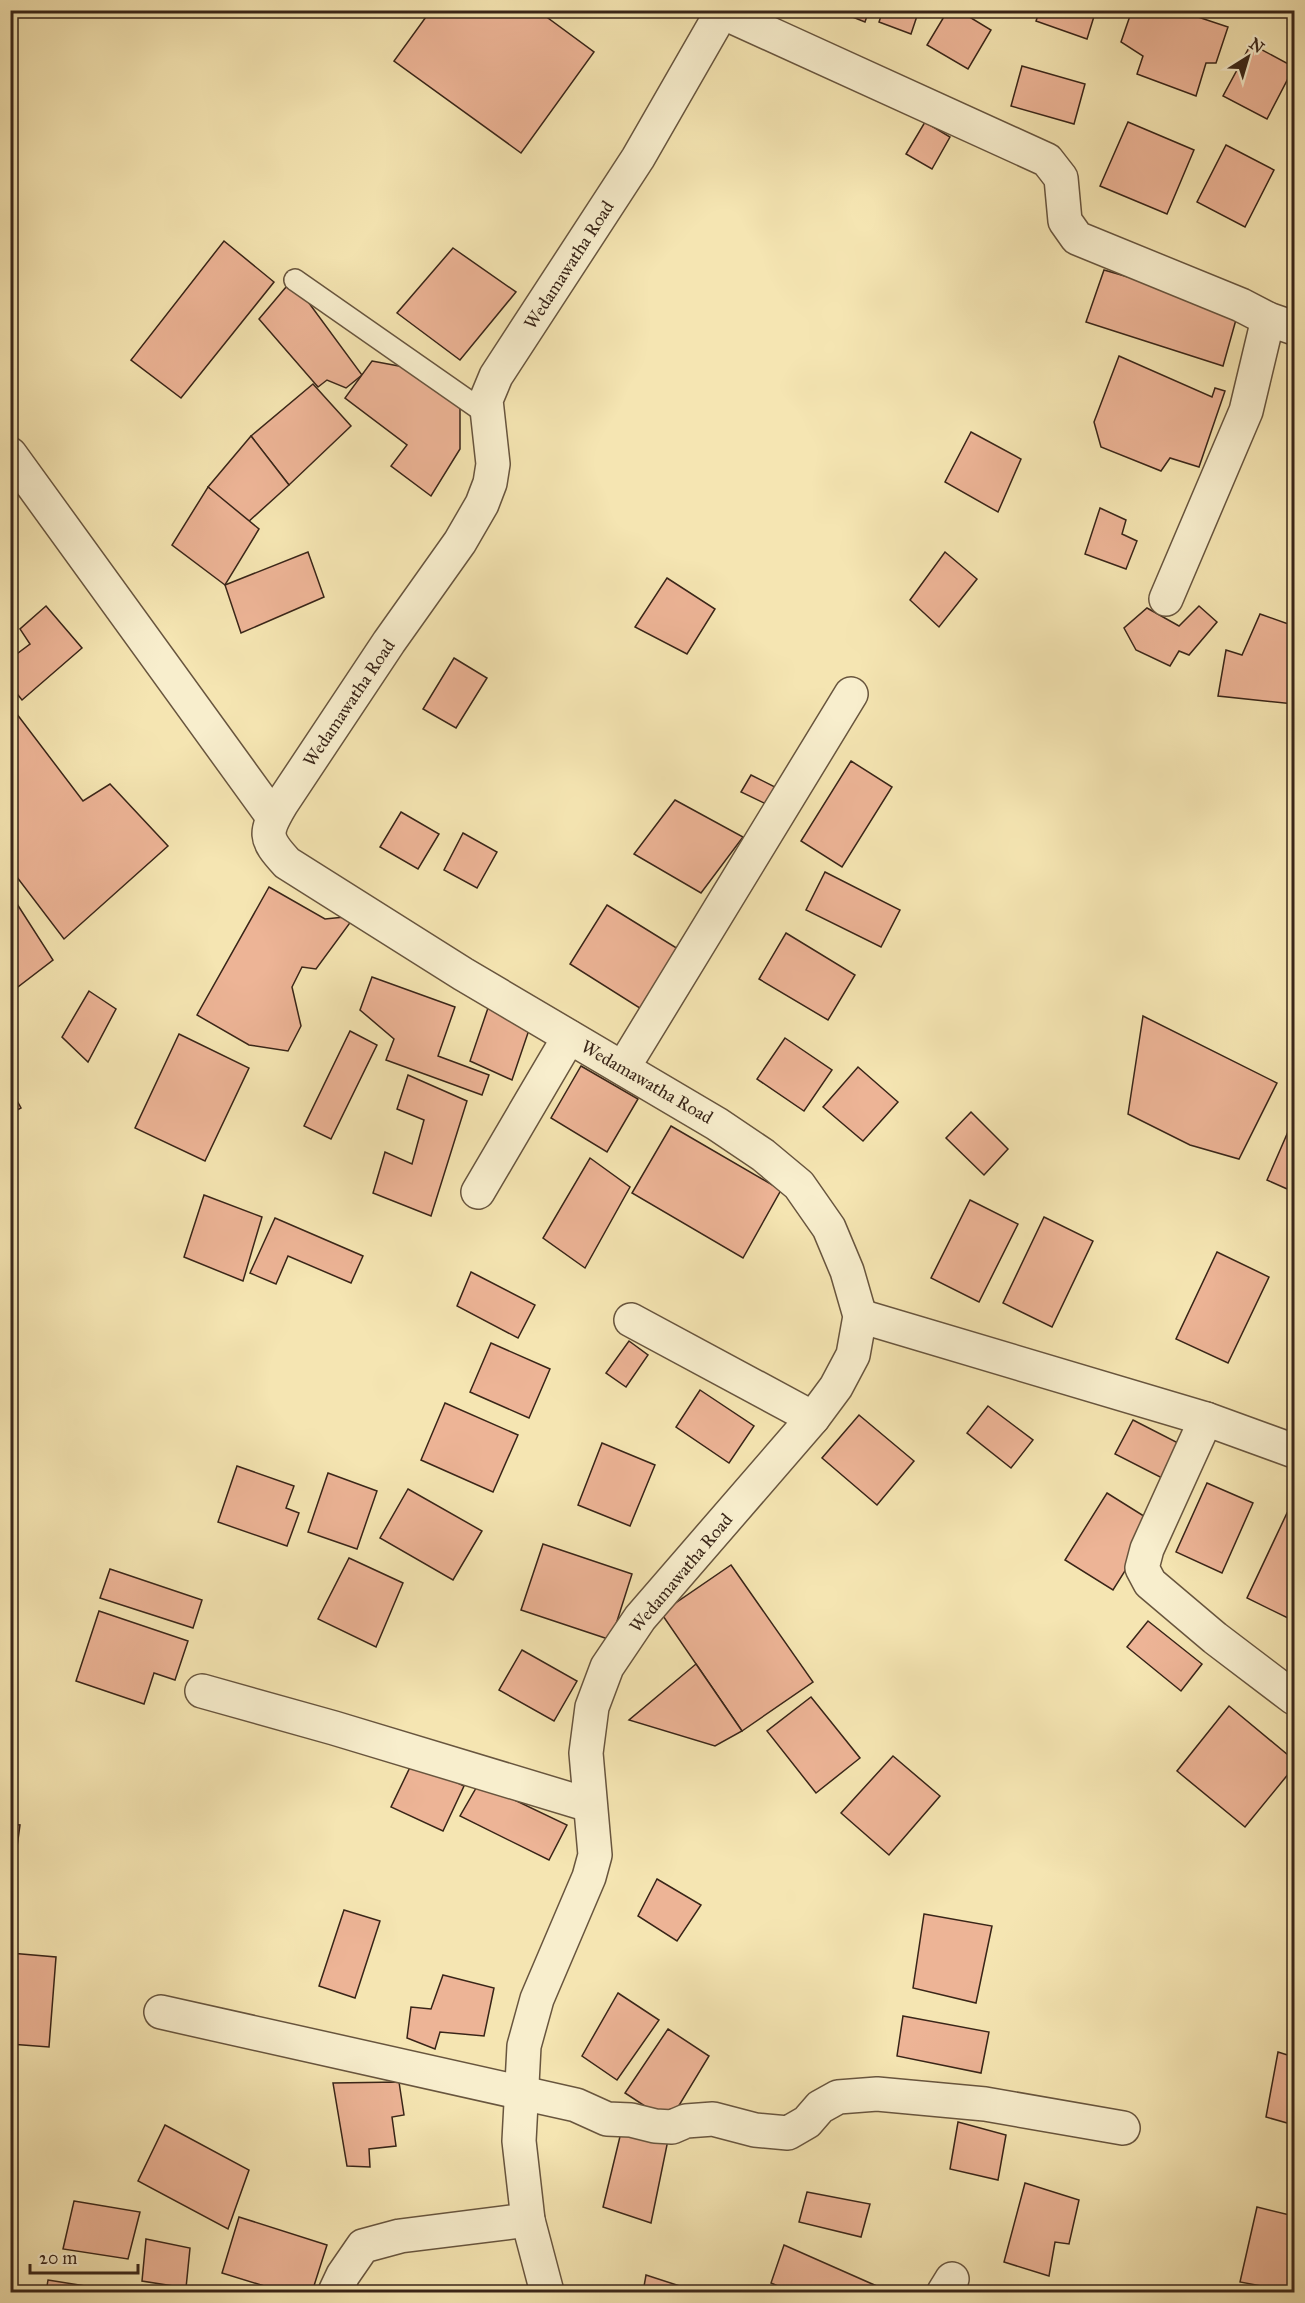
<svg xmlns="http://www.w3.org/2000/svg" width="1305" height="2303" viewBox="0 0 1305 2303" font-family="'IM FELL Great Primer',serif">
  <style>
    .building { fill: #edb496; stroke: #392518; stroke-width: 1.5 }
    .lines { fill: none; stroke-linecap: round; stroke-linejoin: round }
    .lane-casing { stroke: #68553e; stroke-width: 24 }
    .street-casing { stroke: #68553e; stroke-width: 36 }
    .lane { stroke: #f8eecd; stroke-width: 21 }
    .street { stroke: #f8eecd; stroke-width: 33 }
    .labels { text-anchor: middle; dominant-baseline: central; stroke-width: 6; stroke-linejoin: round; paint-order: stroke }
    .street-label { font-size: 18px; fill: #392518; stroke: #f8eecd }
  </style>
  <rect width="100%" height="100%" fill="#f5e5b2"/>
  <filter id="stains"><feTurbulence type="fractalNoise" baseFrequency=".00333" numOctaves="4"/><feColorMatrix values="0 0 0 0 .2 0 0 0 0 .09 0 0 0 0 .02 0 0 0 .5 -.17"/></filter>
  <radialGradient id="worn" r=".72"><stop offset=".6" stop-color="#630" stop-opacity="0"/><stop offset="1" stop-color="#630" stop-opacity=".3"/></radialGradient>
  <g class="building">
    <polygon points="431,10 537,10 594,52 521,153 394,61"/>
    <polygon points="835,10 869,10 865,22"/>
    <polygon points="883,10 919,10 911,34 879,22"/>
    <polygon points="948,10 958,10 991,30 968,69 927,45"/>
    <polygon points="1040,10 1096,10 1087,39 1036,21"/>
    <polygon points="1132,10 1177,10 1228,27 1216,63 1206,63 1196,96 1137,74 1143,56 1121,42"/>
    <polygon points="1251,44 1294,67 1267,119 1223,96"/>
    <polygon points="1022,66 1085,84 1074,124 1011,106"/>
    <polygon points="925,122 950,137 932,169 906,154"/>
    <polygon points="1128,122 1194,150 1167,214 1100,186"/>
    <polygon points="1226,145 1274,170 1245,227 1197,202"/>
    <polygon points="224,241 274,282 181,398 131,360"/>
    <polygon points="453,248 516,292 460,360 397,313"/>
    <polygon points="1104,270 1239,309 1223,366 1086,322"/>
    <polygon points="292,280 362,375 346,388 327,380 318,387 259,319"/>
    <polygon points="1119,356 1212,397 1215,388 1225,391 1199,467 1170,458 1161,471 1101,447 1094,422"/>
    <polygon points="372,361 420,370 460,398 460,449 431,496 391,466 407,445 345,398"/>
    <polygon points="313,384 351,426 289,485 251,436"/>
    <polygon points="971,432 1021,459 998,512 945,482"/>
    <polygon points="251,436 289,485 247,523 208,487"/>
    <polygon points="208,487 259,529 225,585 172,545"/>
    <polygon points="1100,508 1126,520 1122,534 1137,541 1126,569 1085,554"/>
    <polygon points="308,552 324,597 241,633 225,585"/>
    <polygon points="945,552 977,579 939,627 910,600"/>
    <polygon points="667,578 715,609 687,654 635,627"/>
    <polygon points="46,606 82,648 22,700 10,685 10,659 30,644 20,629"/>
    <polygon points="1199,606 1217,622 1189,655 1179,651 1170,666 1136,650 1124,628 1147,608 1179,626"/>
    <polygon points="1260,614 1294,626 1294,704 1218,696 1226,650 1242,655"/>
    <polygon points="454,658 487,678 456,728 423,709"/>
    <polygon points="10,705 83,801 110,784 168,846 64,939 10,868"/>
    <polygon points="851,761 892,787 842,867 801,841"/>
    <polygon points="751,775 775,787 766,804 741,792"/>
    <polygon points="675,800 743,837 701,893 634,854"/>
    <polygon points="401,812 439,834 418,869 380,847"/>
    <polygon points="463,833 497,852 477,888 444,870"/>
    <polygon points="825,872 900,910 881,947 806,910"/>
    <polygon points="269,887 325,919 355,916 316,969 302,967 292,987 301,1026 288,1051 249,1045 197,1015"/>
    <polygon points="10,893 53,960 10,993"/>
    <polygon points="607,905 683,952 646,1012 570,964"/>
    <polygon points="786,933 855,975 828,1020 759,979"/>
    <polygon points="372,977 455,1007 438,1056 489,1075 482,1095 386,1060 394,1039 360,1010"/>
    <polygon points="89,991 116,1009 88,1062 62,1037"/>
    <polygon points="488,1008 531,1024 512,1080 470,1061"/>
    <polygon points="1143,1016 1277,1083 1239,1159 1190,1145 1128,1114"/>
    <polygon points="350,1031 377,1045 331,1139 304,1126"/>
    <polygon points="179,1034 249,1068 205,1161 135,1128"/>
    <polygon points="785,1038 832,1070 804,1111 757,1079"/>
    <polygon points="581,1066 638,1099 607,1152 551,1118"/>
    <polygon points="858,1067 898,1102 863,1141 823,1107"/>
    <polygon points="408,1075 467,1101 431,1216 373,1193 385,1152 412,1164 424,1120 397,1109"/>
    <polygon points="10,1088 21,1108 10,1114"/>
    <polygon points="971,1112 1008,1149 984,1175 946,1138"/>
    <polygon points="1294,1118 1294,1192 1267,1180"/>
    <polygon points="671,1126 781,1190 743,1258 632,1193"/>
    <polygon points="590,1158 630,1187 585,1268 543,1238"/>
    <polygon points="204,1195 262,1217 243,1281 184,1257"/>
    <polygon points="970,1200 1018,1224 979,1302 931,1278"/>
    <polygon points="1044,1217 1093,1241 1052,1327 1003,1303"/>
    <polygon points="275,1218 363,1256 351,1283 288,1256 276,1284 250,1273"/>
    <polygon points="1217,1252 1269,1277 1228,1363 1176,1339"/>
    <polygon points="471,1272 535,1305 518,1338 457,1306"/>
    <polygon points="629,1341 648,1355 626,1387 606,1373"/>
    <polygon points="491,1343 550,1369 529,1418 470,1392"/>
    <polygon points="700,1390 754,1426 729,1463 676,1427"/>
    <polygon points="445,1403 518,1435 493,1492 421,1460"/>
    <polygon points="988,1406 1033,1440 1011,1468 967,1433"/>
    <polygon points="859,1415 914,1461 877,1505 822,1458"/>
    <polygon points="1133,1420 1184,1446 1166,1480 1115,1454"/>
    <polygon points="602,1443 655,1465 630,1526 578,1505"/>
    <polygon points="237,1466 294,1486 286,1508 299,1513 287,1546 218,1522"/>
    <polygon points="328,1473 377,1491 357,1549 308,1532"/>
    <polygon points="1207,1483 1253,1503 1222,1573 1176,1552"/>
    <polygon points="408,1489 482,1531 453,1580 380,1538"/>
    <polygon points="1107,1493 1155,1523 1113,1590 1065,1560"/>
    <polygon points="1287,1513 1294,1516 1294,1621 1247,1598"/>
    <polygon points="543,1544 632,1574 611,1640 521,1610"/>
    <polygon points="349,1558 403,1583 376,1647 318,1619"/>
    <polygon points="731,1565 813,1682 742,1731 661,1613"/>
    <polygon points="110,1569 202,1600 193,1628 100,1598"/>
    <polygon points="99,1611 188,1641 175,1680 154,1673 144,1704 76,1681"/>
    <polygon points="1148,1621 1202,1664 1181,1691 1127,1647"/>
    <polygon points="522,1650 577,1681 554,1721 499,1690"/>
    <polygon points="696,1664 742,1731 715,1746 629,1720"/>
    <polygon points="811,1697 860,1758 816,1793 767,1731"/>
    <polygon points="1229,1706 1294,1760 1294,1767 1245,1827 1177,1771"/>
    <polygon points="893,1756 940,1796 889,1855 841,1813"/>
    <polygon points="413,1761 464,1786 443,1831 391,1807"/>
    <polygon points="479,1783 567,1825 549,1860 460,1816"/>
    <polygon points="10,1824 20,1825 13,1876 10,1876"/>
    <polygon points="657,1879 701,1905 677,1941 638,1916"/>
    <polygon points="344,1910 380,1921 355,1998 319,1986"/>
    <polygon points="924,1914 992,1926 976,2003 913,1988"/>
    <polygon points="10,1953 56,1957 49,2047 10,2044"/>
    <polygon points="443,1975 494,1988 484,2036 440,2032 435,2049 407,2038 411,2007 431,2009"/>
    <polygon points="618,1993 659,2020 617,2080 582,2056"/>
    <polygon points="903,2016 989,2032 981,2073 897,2056"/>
    <polygon points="668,2029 709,2056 669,2122 625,2093"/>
    <polygon points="1278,2052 1294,2057 1294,2125 1266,2117"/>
    <polygon points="399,2082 404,2115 392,2117 396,2146 369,2149 370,2167 347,2166 333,2083"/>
    <polygon points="958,2122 1006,2135 998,2180 950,2169"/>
    <polygon points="623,2124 668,2140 651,2223 603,2207"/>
    <polygon points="165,2125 249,2170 228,2229 138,2181"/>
    <polygon points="1025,2183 1079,2200 1069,2244 1055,2242 1049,2276 1004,2262"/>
    <polygon points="807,2192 870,2204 861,2237 799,2222"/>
    <polygon points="74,2201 140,2212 128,2259 63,2249"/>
    <polygon points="1257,2207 1294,2216 1294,2292 1240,2282"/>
    <polygon points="239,2217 327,2245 312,2292 284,2292 222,2273"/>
    <polygon points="146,2239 190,2248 186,2288 142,2281"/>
    <polygon points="784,2245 879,2287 877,2292 792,2292 771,2283"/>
    <polygon points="646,2275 686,2288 685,2292 643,2292"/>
    <polygon points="48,2280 123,2292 46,2292"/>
    <polygon points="382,2286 397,2292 379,2292"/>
  </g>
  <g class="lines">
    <g class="lane-casing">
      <polyline id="lane" points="295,280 487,414"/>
    </g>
    <g class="street-casing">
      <g id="street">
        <polyline points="722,12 1047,160 1061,178 1065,221 1077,238 1241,305 1268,319 1294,328"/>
        <polyline points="10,454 273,817"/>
        <polyline points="1166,599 1246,411 1268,319"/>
        <polyline points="623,1068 851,694"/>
        <polyline points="478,1192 569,1037"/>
        <polyline points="860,1316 1206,1419 1294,1451"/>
        <polyline points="631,1320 813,1418"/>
        <polyline points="1206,1419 1147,1549 1142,1568 1150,1583 1215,1638 1294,1698"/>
        <polyline points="202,1691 334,1728 589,1805"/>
        <polyline points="161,2012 576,2105 607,2119 631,2120 655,2126 672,2127 686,2121 713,2119 755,2130 788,2133 807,2122 820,2107 838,2097 877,2094 985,2104 1123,2128"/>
        <polyline points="335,2292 343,2275 363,2246 400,2236 528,2220"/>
        <path d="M547,2292L528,2220L519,2141L524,2046L537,1999L589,1877L595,1855L586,1753L592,1707L607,1667L640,1618L813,1418L836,1387L853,1355L860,1316L847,1271L829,1228L799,1185L763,1155L717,1124L463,974L287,863C264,838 264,833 282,803L389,642L460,542L482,504L490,483L493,464L486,400L496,376L638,158L723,10"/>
        <polyline points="944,2292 952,2279"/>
      </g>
    </g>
    <use href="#lane" class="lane"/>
    <use href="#street" class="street"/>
  </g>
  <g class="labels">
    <g class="street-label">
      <text transform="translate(569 265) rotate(-57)">Wedamawatha Road</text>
      <text transform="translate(349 703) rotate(-56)">Wedamawatha Road</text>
      <text transform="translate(647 1082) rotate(30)">Wedamawatha Road</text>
      <text transform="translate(681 1573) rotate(-50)">Wedamawatha Road</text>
    </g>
  </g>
  <rect width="1305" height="2303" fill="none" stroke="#f5e5b2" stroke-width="36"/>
  <rect x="12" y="12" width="1281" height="2279" fill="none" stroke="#392518" stroke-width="3"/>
  <rect x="18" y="18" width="1269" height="2267" fill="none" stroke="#392518" stroke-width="1.5"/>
  <g transform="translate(1248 57) rotate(37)" stroke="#f8eecd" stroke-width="4.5" paint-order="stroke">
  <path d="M0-4.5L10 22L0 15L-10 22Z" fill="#392518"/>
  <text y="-9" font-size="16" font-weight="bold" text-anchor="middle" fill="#392518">N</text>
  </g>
  <path d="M30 2264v9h108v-9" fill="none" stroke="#392518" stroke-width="3"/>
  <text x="39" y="2264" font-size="18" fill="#392518" stroke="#f8eecd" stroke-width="4.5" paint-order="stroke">20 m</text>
  <rect width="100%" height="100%" filter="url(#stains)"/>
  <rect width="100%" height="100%" fill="url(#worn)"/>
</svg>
